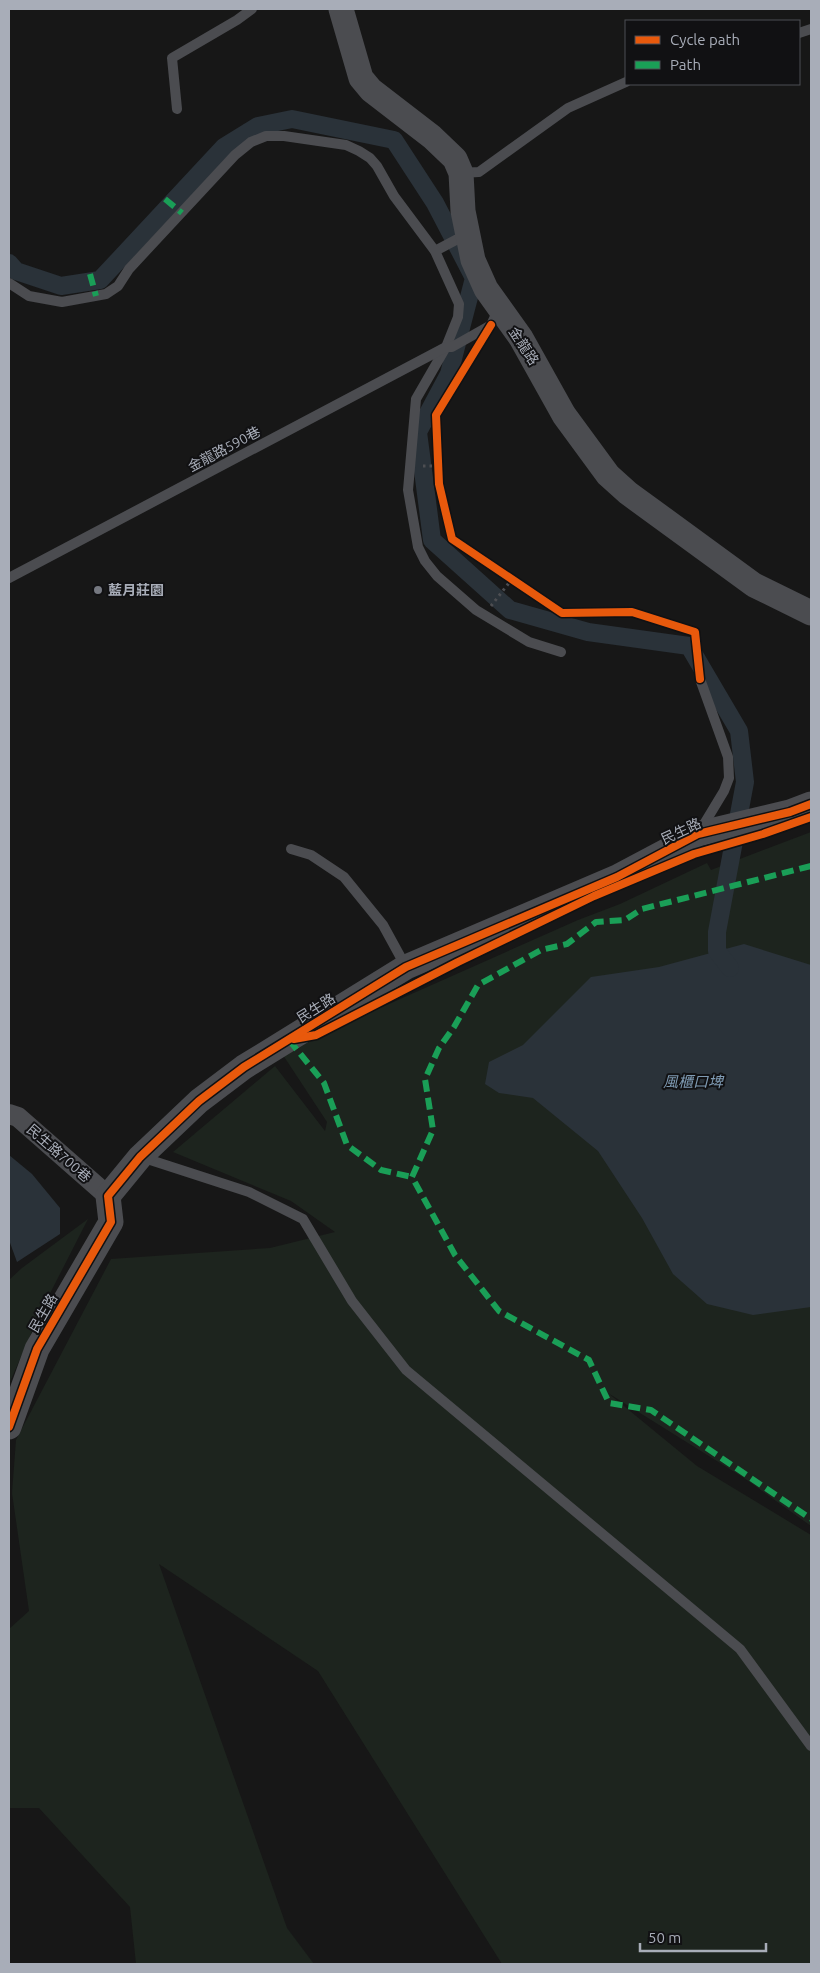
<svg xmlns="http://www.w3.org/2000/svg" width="820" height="1973" viewBox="0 0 820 1973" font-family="Ubuntu,'Noto Sans TC',sans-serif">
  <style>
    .green { fill: #1d241e }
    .water { fill: #2a3239 }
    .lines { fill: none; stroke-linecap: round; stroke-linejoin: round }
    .canal { stroke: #2a3239; stroke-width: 18 }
    .path { stroke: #4d4e52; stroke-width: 3; stroke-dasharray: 2.5 4; stroke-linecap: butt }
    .service { stroke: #4b4c50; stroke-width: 10 }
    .minor { stroke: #4b4c50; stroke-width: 20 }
    .tertiary { stroke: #4b4c50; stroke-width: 25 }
    .quiet { stroke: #1a9f57; stroke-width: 6; stroke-dasharray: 12 6; stroke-linecap: butt }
    .cycleway-casing { stroke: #111113; stroke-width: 11 }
    .cycleway { stroke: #e8590c; stroke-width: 8 }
    .poi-dot { fill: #757880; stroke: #111113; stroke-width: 2 }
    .labels { text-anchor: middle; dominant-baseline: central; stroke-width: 4; stroke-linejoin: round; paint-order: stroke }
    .street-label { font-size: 14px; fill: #a8adb8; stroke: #111113 }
    .poi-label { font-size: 14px; font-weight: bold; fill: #a8adb8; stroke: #111113; text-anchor: start }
    .water-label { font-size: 15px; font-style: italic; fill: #7f9bb3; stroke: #111113 }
  </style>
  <rect width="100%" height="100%" fill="#171717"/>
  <g class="green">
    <polygon points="811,832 811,1526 744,1478 608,1393 697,1466 811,1535 811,1964 502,1964 318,1671 159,1564 287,1928 314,1964 136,1964 130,1907 39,1808 9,1808 9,1629 29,1611 12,1493 16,1440 111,1259 270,1248 335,1232 291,1201 173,1152 275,1066 325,1131 327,1122 281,1052 578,920 620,904 707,863 711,870"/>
    <polygon points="88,1219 41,1311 9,1384 9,1280 22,1268"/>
  </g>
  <g class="water">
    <polygon points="744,944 811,965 811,1307 753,1315 707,1304 673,1274 642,1218 598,1151 533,1098 499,1093 485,1084 489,1062 523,1045 591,977 659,967"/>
    <polygon points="9,1155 32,1174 60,1208 60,1234 17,1262 9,1240"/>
  </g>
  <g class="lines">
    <polyline class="canal" points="9,263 16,271 61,286 100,280 224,147 258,126 292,119 394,140 435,203 474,278 449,374 418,432 432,540 510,610 588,632 689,646 739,731 745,782 717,932 717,951 730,968"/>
    <g class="path">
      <polyline points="423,466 438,466"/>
      <polyline points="491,606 512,579"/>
    </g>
    <g class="service">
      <polyline points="799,33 811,29"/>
      <polyline points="177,109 172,58 237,20 252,9"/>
      <polyline points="461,173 479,172 568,108 626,82"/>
      <polyline points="435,251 467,234"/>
      <polyline points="9,283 29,296 62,302 106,294 118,286 129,269 235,155 251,142 266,136 284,136 346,145 359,151 370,158 377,166 394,196 435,251 459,304 458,317 446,347 416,399 408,490 418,547 425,561 437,576 476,610 529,642 561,652"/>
      <polyline points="9,578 446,347 452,347 491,325 498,310"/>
      <polyline points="291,849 311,855 344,877 383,925 406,967"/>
      <polyline points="694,854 698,834 724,791 729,778 728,757 700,679"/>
      <polyline points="141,1157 249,1192 303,1219 352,1301 406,1370 740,1649 811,1746"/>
    </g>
    <polyline class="minor" points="9,1114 18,1117 108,1196"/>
    <g class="tertiary">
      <polyline points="341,9 361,78 371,90 432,137 455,159 461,173 463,211 473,260 486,289 521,338 564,415 608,475 628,493 754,585 811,613"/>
      <polyline points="9,1427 37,1349 111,1222 108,1196 140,1157 199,1101 244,1067 406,967 617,877 698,834 790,812 811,804"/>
    </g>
    <g class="quiet">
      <polyline points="165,199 182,213"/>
      <polyline points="90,274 96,296"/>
      <polyline points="811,866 642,909 625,920 596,922 567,944 541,950 478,985 454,1027 439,1048 425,1079 433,1130 412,1177 455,1255 499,1311 589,1360 609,1403 651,1410 811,1519"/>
      <polyline points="289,1040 324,1083 347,1145 381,1170 412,1177"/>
    </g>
    <g class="cycleway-casing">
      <g id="cycleway">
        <polyline points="491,325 436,415 439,484 452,539 562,613 632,612 695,632 700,679"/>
        <polyline points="294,1039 316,1035 458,962 594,896 694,854 763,834 811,817"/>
        <polyline points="9,1427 37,1349 111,1222 108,1196 140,1157 199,1101 244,1067 406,967 617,877 698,834 790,812 811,804"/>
      </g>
    </g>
    <use href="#cycleway" class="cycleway"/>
  </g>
  <circle class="poi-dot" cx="98" cy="590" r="5"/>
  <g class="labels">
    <g class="street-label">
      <text transform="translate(524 346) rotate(57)">金龍路</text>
      <text transform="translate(224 449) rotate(-28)">金龍路590巷</text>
      <text transform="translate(681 831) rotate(-25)">民生路</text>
      <text transform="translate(316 1008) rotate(-32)">民生路</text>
      <text transform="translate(59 1153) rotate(41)">民生路700巷</text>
      <text transform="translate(43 1313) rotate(-60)">民生路</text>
    </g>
    <g class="poi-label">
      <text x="108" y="590">藍月莊園</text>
    </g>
    <g class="water-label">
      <text x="693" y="1081">風櫃口埤</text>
    </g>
  </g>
  <rect width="820" height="1973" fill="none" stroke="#a8adb8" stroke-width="20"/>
  <rect x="625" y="20" width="175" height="65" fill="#111113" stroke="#4d4f55"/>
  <rect x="635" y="36" width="25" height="8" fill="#e8590c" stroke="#4d4f55"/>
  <text x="670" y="45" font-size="15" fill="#a8adb8">Cycle path</text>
  <rect x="635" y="61" width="25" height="8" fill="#1a9f57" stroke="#4d4f55"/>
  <text x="670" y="70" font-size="15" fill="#a8adb8">Path</text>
  <path d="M640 1943v8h126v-8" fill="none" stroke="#a8adb8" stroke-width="2.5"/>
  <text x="648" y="1943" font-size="15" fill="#a8adb8" stroke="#111113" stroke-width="4" paint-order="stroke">50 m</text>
</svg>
